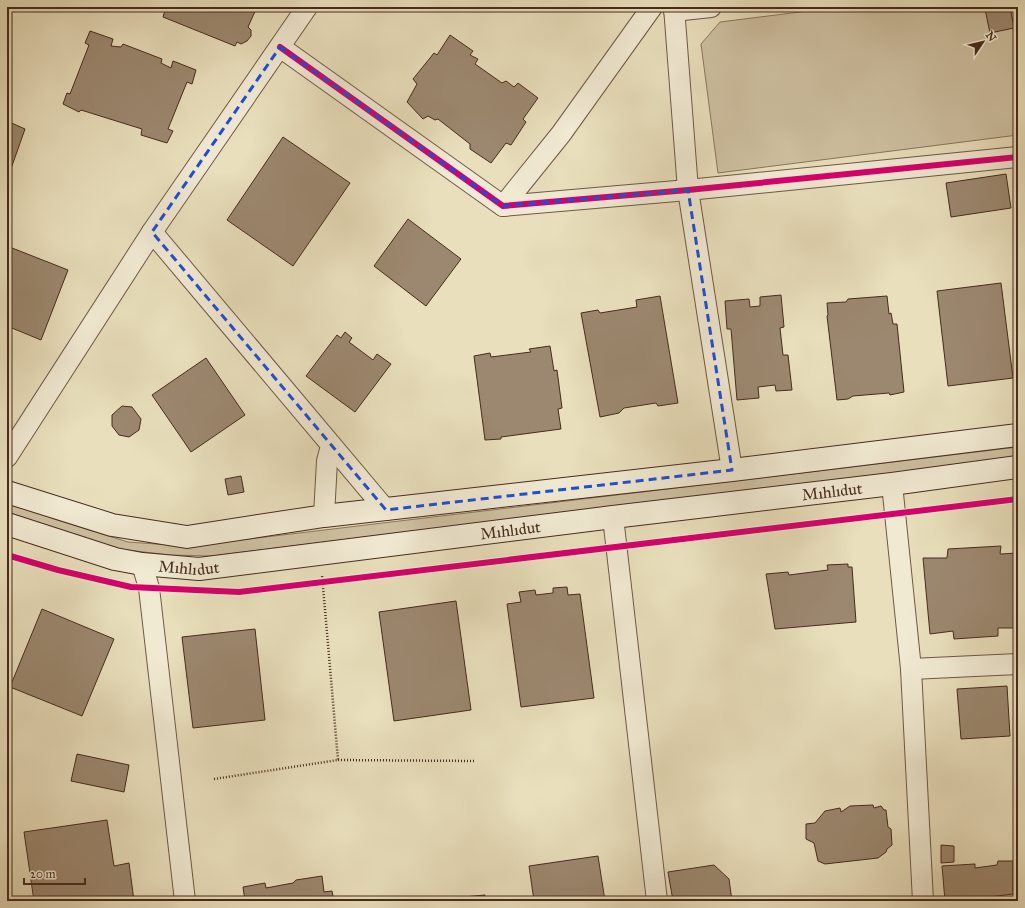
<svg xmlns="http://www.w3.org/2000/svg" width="1025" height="908" viewBox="0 0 1025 908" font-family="'IM FELL Great Primer',serif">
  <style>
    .green { fill: #cec0a1; stroke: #8b7560 }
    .building { fill: #9c8870; stroke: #482a1e }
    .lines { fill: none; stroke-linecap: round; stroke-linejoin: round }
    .street-casing { stroke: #705746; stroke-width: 22 }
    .secondary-casing { stroke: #482a1e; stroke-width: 24 }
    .path { stroke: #482a1e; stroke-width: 2.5; stroke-dasharray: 1 2; stroke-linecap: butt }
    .street { stroke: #f1ead3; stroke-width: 20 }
    .secondary { stroke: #f1ead3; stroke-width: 22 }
    .cycleway-casing { stroke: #f1ead3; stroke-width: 8 }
    .cycleway { stroke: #d6006c; stroke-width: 6 }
    .marked { fill: none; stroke: #1d4ed8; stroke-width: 3; stroke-dasharray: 8 5; stroke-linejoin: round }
    .labels { text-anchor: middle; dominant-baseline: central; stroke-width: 3.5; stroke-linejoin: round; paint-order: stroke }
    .street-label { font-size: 16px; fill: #482a1e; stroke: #f1ead3 }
  </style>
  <rect width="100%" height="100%" fill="#e9dfbc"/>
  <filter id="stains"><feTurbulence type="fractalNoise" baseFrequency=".005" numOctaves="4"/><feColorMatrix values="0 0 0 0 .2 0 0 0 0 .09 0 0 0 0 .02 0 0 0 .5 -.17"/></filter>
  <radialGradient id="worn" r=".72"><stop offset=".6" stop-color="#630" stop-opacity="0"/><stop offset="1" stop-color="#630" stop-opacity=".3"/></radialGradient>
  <g class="green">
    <polygon points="840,7 1018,7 1018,135 718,173 701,44 720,22"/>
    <polygon points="1018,447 1018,459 747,490 211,556 169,555 120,549 80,537 7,512 7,501 54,519 128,542 170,545 224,542"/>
  </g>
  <g class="building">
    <polygon points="166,7 257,7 248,27 251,30 251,36 247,41 241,44 237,42 235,46 163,17"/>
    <polygon points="998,7 1010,7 1014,28 990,33 985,9"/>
    <polygon points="90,31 113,39 111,46 121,47 123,44 162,59 161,63 171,68 173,61 196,70 192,84 187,82 168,129 173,131 167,143 141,135 142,129 81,110 79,112 63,104 67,93 70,94 89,45 85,43"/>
    <polygon points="450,35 473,51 470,55 478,59 475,64 502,83 506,81 514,87 518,83 538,98 523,119 526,122 511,145 506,143 491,163 470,149 470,144 438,119 435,120 428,116 423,119 407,102 417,84 413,79 434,53 437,55"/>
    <polygon points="7,121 25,129 7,180"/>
    <polygon points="283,137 350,183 293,266 227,220"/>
    <polygon points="1006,174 1011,208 951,217 946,183"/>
    <polygon points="408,219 461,259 426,306 374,266"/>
    <polygon points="7,246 68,270 41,340 7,326"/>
    <polygon points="1001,283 1013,378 948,386 937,291"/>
    <polygon points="781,295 784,327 780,328 783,355 788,355 792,390 776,391 775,385 758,387 759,398 737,400 731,329 727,329 725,301 749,299 750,307 760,306 760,297"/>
    <polygon points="660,296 678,403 658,406 656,403 624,408 619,413 600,417 581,313 598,310 600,313 637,307 636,300"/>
    <polygon points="887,296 889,314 891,313 893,324 897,324 904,392 890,395 889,393 853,396 848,399 837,400 827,316 828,315 827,303 846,302 848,299"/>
    <polygon points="345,332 352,338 349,342 373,360 377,354 391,364 355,412 306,376 337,335 341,338"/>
    <polygon points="550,346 554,371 557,370 562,408 558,409 561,429 501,437 501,439 485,440 474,356 490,353 491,357 531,352 529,349"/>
    <polygon points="206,358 245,415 191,452 152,395"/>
    <polygon points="122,406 132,407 141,419 139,430 129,437 119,435 112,426 112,415"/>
    <polygon points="241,476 244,492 228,495 225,479"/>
    <polygon points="1001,546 1000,554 1018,553 1018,628 998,628 998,636 954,639 953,631 930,634 923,558 947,558 948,549"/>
    <polygon points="848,564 848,567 852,567 856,622 775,629 766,574 788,572 789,575 828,570 827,565"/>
    <polygon points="567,587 568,595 580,594 594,698 521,707 507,604 521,602 519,592 535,590 536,595 553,593 553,588"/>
    <polygon points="456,601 471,710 394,721 379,612"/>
    <polygon points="42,609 114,639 82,716 10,687"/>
    <polygon points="255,629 265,720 193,728 182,637"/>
    <polygon points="1007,686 1010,736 961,739 957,689"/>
    <polygon points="77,754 129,765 124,792 71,781"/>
    <polygon points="873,805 874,808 881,806 884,810 886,810 888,827 891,829 892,845 887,849 886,852 878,858 825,864 818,861 814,843 806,839 806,824 815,823 825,811 840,808 841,812 850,806"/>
    <polygon points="107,820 114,866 129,863 134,901 34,901 24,832"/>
    <polygon points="941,845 954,846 954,862 941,863"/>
    <polygon points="598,856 605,901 534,901 529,866"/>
    <polygon points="998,861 1013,861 1013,894 957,901 945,901 942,866 975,864 975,868 997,865"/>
    <polygon points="714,865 729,879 732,901 673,901 668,872"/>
    <polygon points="322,876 324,892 332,891 334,901 245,901 243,887 265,883 266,888 293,883 296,880"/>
    <polygon points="485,895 485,901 419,901"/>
  </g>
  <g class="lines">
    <g class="street-casing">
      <g id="street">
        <polyline points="674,7 688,190 732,470"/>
        <polyline points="674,11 711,7"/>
        <polyline points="280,47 503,206 688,190 1018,157"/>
        <polyline points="503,206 561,134 652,7"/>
        <polyline points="152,232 386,510"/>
        <polyline points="7,457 152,232 307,7"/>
        <polyline points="892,484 911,669 923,901"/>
        <polyline points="324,516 327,461 331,446"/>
        <polyline points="613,517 657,901"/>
        <polyline points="142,564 149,588 185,901"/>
        <polyline points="911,669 1018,664"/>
      </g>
    </g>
    <g class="secondary-casing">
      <g id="secondary">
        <polyline points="7,492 112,525 187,537 324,516 732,470 1018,435"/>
        <path id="s1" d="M7,524L115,559L142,564L199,569L613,517L892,484L1018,467"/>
      </g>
    </g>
    <g class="path">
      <polyline points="338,760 476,761"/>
      <polyline points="214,779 338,760 322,575"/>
    </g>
    <use href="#street" class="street"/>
    <use href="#secondary" class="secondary"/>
    <g class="cycleway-casing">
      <g id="cycleway">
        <polyline points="280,47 503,206 688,190 1018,157"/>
        <polyline points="7,555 58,570 131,587 239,592 1018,499"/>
      </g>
    </g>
    <use href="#cycleway" class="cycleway"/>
  </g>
  <path class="marked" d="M280,47L503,206L688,190L732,470L386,510L152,232Z"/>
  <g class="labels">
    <g class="street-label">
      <text stroke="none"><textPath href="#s1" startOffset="836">Mıhlıdut</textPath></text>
      <text stroke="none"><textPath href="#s1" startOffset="512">Mıhlıdut</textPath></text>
      <text stroke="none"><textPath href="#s1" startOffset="188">Mıhlıdut</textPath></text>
    </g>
  </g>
  <rect width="1025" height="908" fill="none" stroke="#e9dfbc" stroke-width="24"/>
  <rect x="8" y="8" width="1009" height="892" fill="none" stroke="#482a1e" stroke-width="2"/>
  <rect x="12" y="12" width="1001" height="884" fill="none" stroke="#482a1e"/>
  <g transform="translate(983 42) rotate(55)" stroke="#f1ead3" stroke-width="3" paint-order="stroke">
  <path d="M0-3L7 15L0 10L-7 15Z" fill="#482a1e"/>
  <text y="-6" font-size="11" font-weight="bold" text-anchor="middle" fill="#482a1e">N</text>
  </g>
  <path d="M24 878v6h61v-6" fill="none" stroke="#482a1e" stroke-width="2"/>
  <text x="30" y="878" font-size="12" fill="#482a1e" stroke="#f1ead3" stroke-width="3" paint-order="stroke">20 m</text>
  <rect width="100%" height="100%" filter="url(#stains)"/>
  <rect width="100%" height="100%" fill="url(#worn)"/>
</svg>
